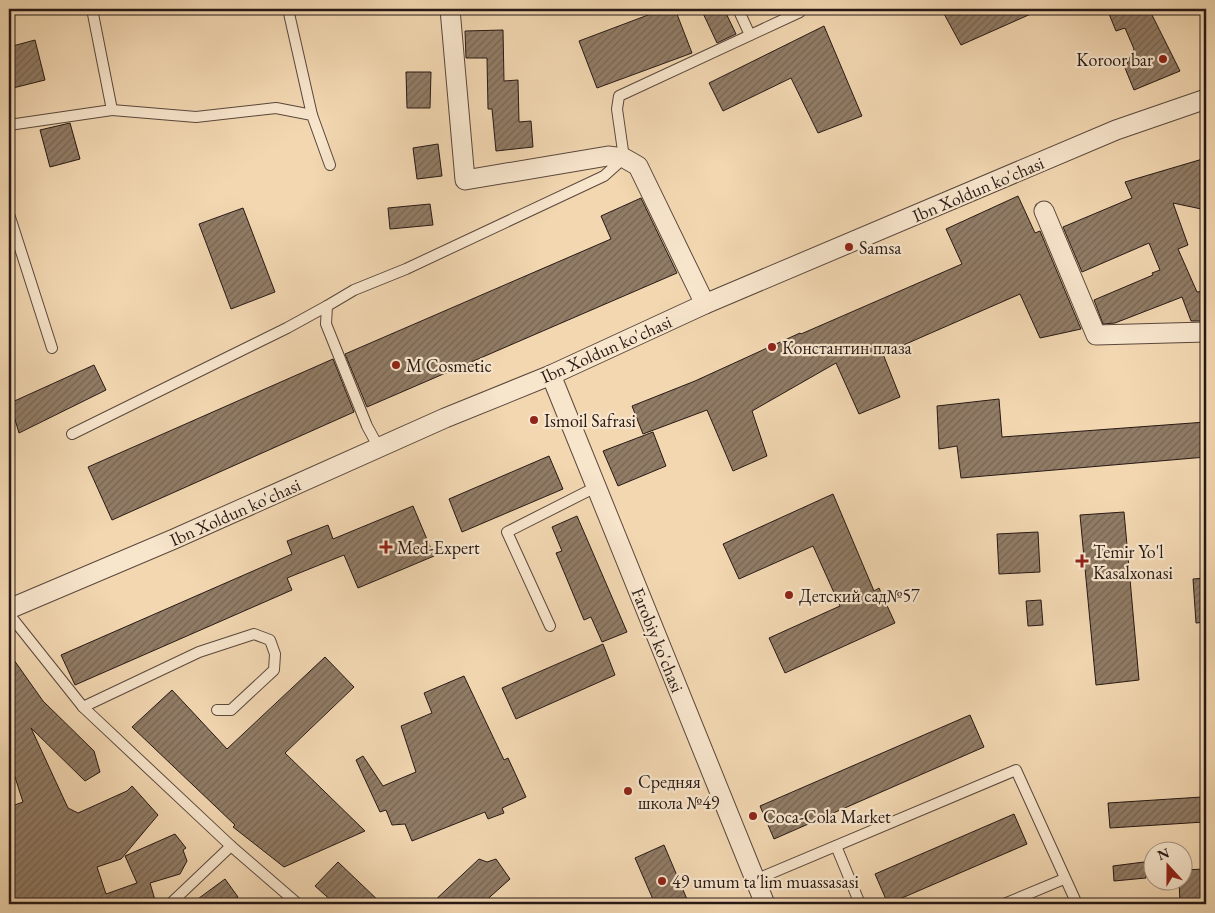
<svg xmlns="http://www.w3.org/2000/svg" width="1215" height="913" viewBox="0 0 1215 913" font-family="'EB Garamond',serif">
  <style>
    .building { fill: url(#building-hatch); stroke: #271915 }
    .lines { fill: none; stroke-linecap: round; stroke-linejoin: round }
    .lane-casing { stroke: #5a483c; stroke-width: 12 }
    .street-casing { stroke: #5a483c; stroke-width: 21 }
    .lane { stroke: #f7e5cc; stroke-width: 10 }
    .street { stroke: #f7e5cc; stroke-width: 19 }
    .poi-dot { fill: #8f2418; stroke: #f7e5cc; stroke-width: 2 }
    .labels { text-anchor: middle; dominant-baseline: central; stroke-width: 4.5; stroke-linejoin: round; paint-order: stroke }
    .poi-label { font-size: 18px; fill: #271915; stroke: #f7e5cc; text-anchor: start }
    .street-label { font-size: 18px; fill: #271915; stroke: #f7e5cc }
  </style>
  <defs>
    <pattern id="building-hatch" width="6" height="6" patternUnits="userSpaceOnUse" patternTransform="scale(1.25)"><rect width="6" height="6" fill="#917c66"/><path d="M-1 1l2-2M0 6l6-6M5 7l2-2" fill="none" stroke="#766553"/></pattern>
  </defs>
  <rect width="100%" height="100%" fill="#f2d7b1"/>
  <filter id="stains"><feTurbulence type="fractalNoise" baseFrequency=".004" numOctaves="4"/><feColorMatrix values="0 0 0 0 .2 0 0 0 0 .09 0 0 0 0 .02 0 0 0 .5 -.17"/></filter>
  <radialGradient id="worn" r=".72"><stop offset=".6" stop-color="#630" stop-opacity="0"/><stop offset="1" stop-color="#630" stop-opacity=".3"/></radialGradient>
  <g class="building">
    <polygon points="664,9 675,9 692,53 597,88 579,41"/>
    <polygon points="701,9 724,9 736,34 717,43"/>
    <polygon points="951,9 1042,9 961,45 943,12"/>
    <polygon points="1107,9 1149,9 1180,71 1134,90 1125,68 1134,49 1125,28 1116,31"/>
    <polygon points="824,26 862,116 818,133 791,78 723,111 709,83"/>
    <polygon points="503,30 504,81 518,80 519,122 531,121 533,147 496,151 492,109 488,109 487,58 466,58 465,31"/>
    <polygon points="35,40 45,80 9,89 9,47"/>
    <polygon points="406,72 431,72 430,108 407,108"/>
    <polygon points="70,123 80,159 50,167 40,130"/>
    <polygon points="438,144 442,176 417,179 413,148"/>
    <polygon points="1206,158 1206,210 1173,203 1188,245 1178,249 1197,292 1206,291 1206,321 1191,321 1182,297 1115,323 1103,324 1094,300 1153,275 1152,273 1160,270 1149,243 1082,272 1063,227 1132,198 1125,182"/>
    <polygon points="1018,196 1035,233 1040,231 1081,329 1040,338 1020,294 883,354 900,397 859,414 836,363 752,411 767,456 733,471 707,410 643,434 632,406 695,381 800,333 801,334 962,264 946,229"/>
    <polygon points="641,198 677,273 367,407 345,354 611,239 601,216"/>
    <polygon points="430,204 433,225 390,229 388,208"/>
    <polygon points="243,208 275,292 231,309 199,224"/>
    <polygon points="333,359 354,412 112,520 88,467"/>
    <polygon points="94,365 106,390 19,433 10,403"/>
    <polygon points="999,399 1002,437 1206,422 1206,457 961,478 957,446 939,449 937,406"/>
    <polygon points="653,432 666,466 618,486 603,451"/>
    <polygon points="549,456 563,489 462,532 449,499"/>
    <polygon points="833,494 874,591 879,588 895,623 785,673 769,638 840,606 813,546 739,579 723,544"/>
    <polygon points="413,506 434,556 358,588 344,555 287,578 292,590 75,685 61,655 292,554 287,541 328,525 333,539"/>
    <polygon points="1124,512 1139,680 1096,685 1080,515"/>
    <polygon points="577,516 627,632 602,642 591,617 584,620 556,553 562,551 552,527"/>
    <polygon points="1038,532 1040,572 999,574 997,534"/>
    <polygon points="1206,578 1206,622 1196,623 1193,579"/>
    <polygon points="1041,600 1043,625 1028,626 1026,601"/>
    <polygon points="603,644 615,675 516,719 502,688"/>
    <polygon points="9,653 43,701 94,751 100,772 85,781 31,728 68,808 78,813 127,791 132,786 158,815 121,859 97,867 106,894 137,883 125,856 175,834 186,848 183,850 187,861 180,874 150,883 155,900 142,904 9,904 9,807 23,802 14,774 9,776"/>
    <polygon points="325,657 354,687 285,753 365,831 284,867 233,827 235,825 132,727 172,690 227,749"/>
    <polygon points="464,676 504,760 508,758 526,797 502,808 504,813 488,819 485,812 412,841 405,824 392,825 386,810 380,812 356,760 363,756 383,786 416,772 401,726 432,713 424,693"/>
    <polygon points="970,715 984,747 774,839 760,806"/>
    <polygon points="1202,797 1204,822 1110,828 1108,803"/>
    <polygon points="1014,814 1027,844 888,904 875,874"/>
    <polygon points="664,845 689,904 655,904 635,858"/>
    <polygon points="479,859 487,862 496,859 510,879 482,904 431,904"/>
    <polygon points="338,862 382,904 335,904 315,886"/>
    <polygon points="1144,862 1146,878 1114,881 1113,866"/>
    <polygon points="1205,869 1206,904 1180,904 1179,880 1182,880 1182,870"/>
    <polygon points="225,879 238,897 229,904 191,904"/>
  </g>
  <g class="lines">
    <g class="lane-casing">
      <g id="lane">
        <polyline points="288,9 312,115"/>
        <polyline points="738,9 750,35"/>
        <polyline points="112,110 196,117 276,108 312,115 330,165"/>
        <polyline points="9,125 112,110 92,9"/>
        <polyline points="9,214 52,348"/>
        <polyline points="72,434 287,328 327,306"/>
        <polyline points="379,448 367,426 326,324 327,306 354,290 406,269 604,176 624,158 617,109 619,96 800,12"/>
        <polyline points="9,614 83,707 231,846 298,904"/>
        <polyline points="550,626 507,532 596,487"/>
        <polyline points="83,707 199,652 254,634 270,640 275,654 274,670 231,710 217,710"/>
        <polyline points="836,846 860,904"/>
        <polyline points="755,880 1016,770 1077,904"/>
        <polyline points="170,904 231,846"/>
        <polyline points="1004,904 1064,879"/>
      </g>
    </g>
    <g class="street-casing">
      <g id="street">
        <polyline points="450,9 465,180 608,156 624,158 638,166 705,304"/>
        <polyline points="1044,211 1096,335 1206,332"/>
        <polyline points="551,375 765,904"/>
        <polyline points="9,609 174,539 445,418 551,375 705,304 1116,130 1206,99"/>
      </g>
    </g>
    <use href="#lane" class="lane"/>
    <use href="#street" class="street"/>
  </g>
  <g class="poi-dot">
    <circle cx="1163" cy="59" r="5"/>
    <circle cx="849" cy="247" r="5"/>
    <circle cx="772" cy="347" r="5"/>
    <circle cx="396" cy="365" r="5"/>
    <circle cx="534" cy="420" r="5"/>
    <path d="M383.5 539.5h5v5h5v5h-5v5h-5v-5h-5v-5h5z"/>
    <path d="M1079.5 553.5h5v5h5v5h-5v5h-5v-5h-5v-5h5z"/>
    <circle cx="789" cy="595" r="5"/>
    <circle cx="628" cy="791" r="5"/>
    <circle cx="753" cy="816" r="5"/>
    <circle cx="662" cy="881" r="5"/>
  </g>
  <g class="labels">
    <g class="poi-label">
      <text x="1153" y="59" text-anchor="end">Koroor bar</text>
      <text x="859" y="247">Samsa</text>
      <text x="782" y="347">Константин плаза</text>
      <text x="406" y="365">M Cosmetic</text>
      <text x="544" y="420">Ismoil Safrasi</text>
      <text x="397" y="547">Med-Expert</text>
      <text x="1093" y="551">Temir Yo'l<tspan x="1093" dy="21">Kasalxonasi</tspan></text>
      <text x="799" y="595">Детский сад№57</text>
      <text x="638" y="781">Средняя<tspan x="638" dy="21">школа №49</tspan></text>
      <text x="763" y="816">Coca-Cola Market</text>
      <text x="672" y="881">49 umum ta'lim muassasasi</text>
    </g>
    <g class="street-label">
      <text transform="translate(978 189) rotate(-23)">Ibn Xoldun ko'chasi</text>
      <text transform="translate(606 349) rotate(-24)">Ibn Xoldun ko'chasi</text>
      <text transform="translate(235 512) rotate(-24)">Ibn Xoldun ko'chasi</text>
      <text transform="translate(658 640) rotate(68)">Farobiy ko'chasi</text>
    </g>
  </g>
  <rect width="1215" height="913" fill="none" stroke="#f2d7b1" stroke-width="30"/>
  <rect x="10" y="10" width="1195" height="893" fill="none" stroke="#271915" stroke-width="2.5"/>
  <rect x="15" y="15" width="1185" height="883" fill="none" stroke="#271915"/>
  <g transform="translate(1168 866) rotate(339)"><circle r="24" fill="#f7e5cc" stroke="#a49383"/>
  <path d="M0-4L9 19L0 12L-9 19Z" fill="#8f2418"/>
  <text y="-8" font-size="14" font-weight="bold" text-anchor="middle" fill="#271915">N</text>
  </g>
  <rect width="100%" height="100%" filter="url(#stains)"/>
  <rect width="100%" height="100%" fill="url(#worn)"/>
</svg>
